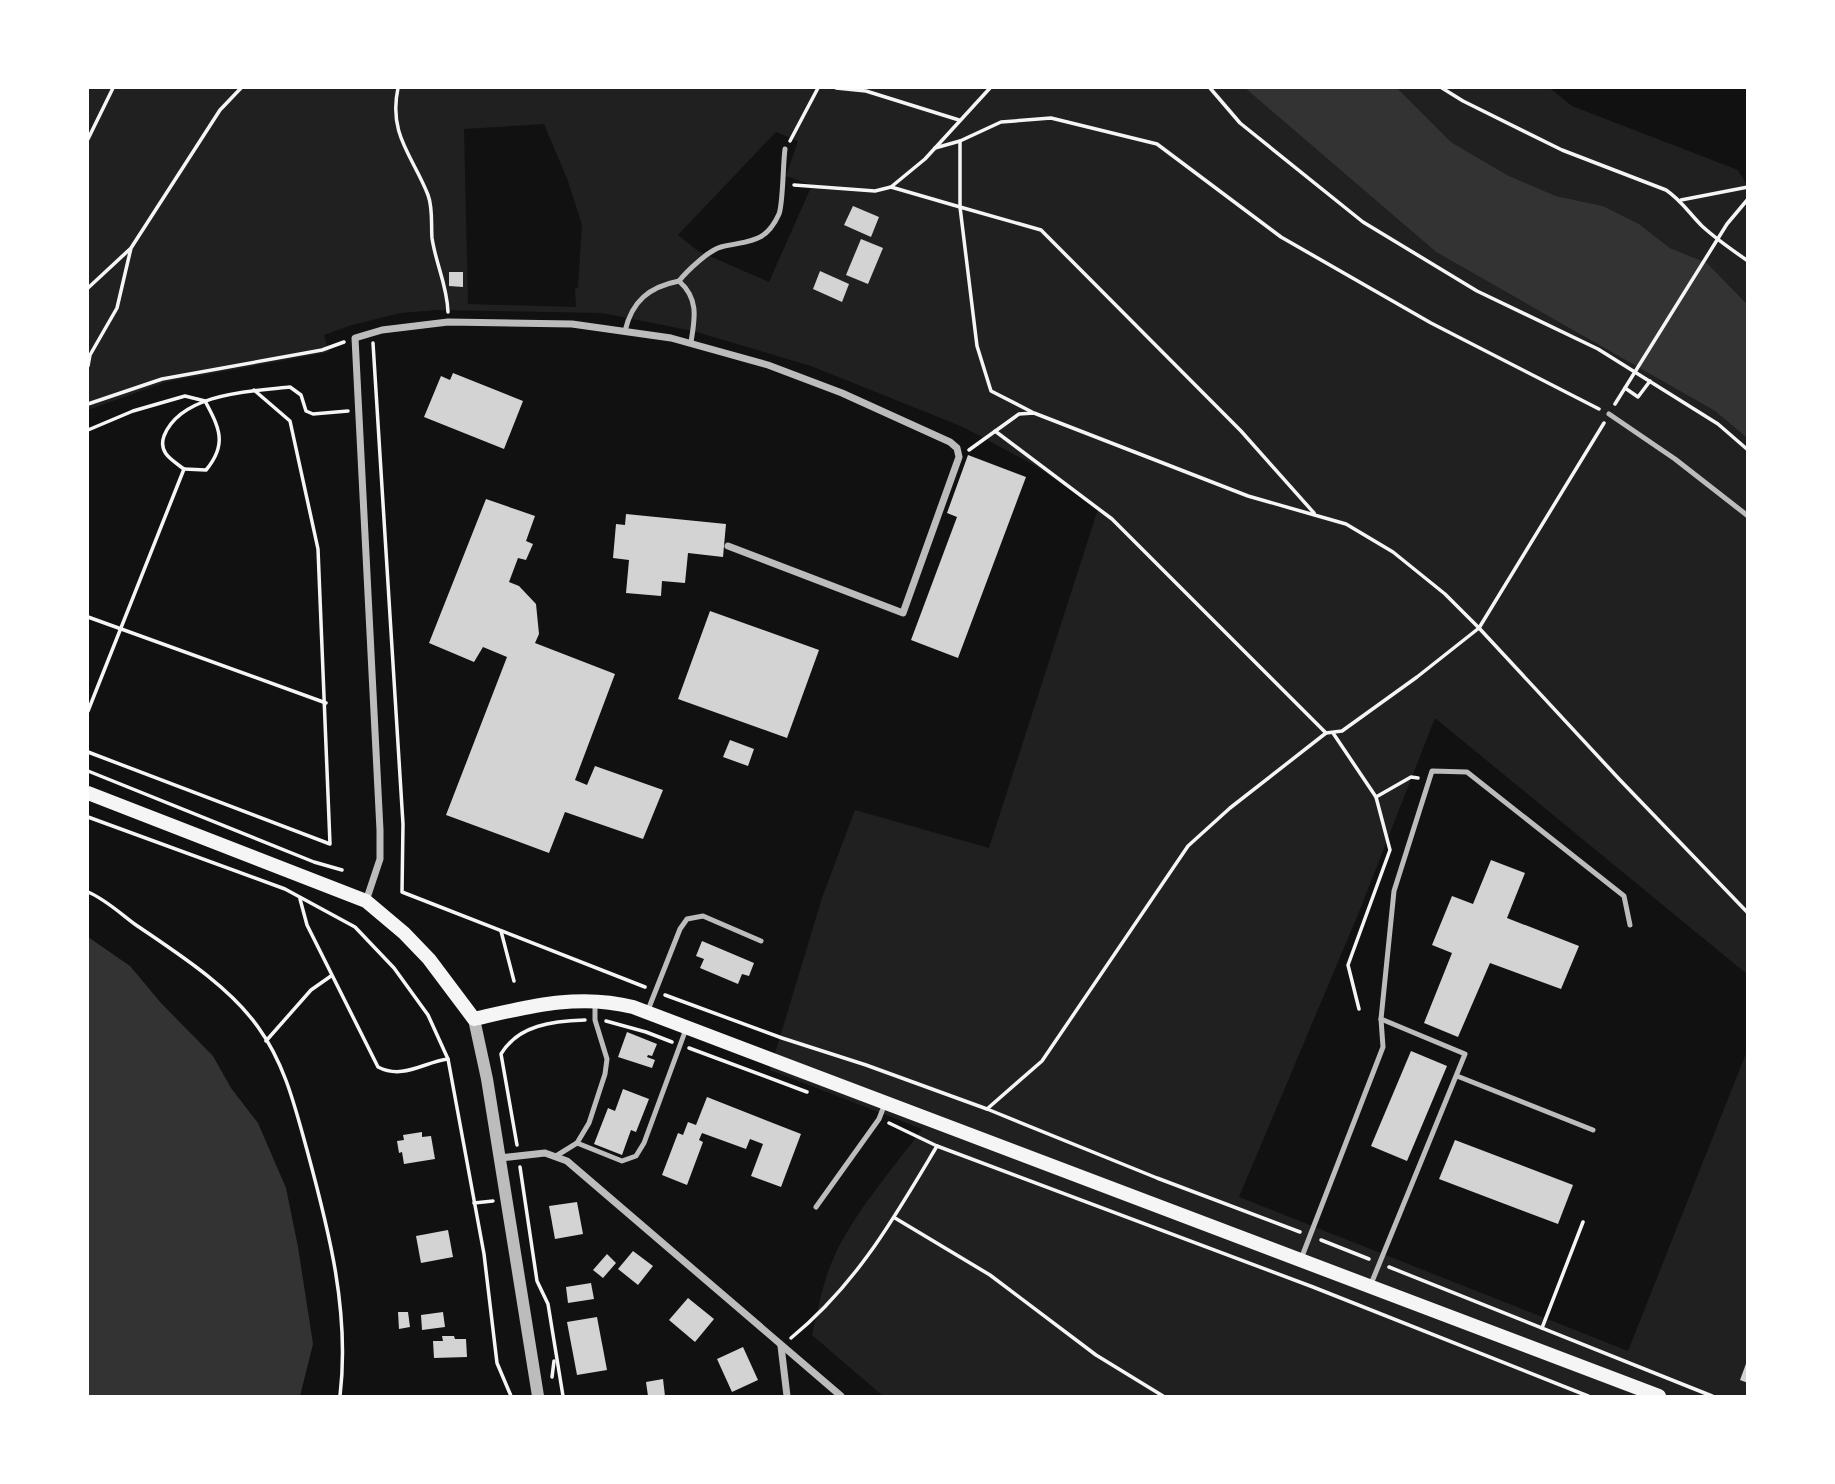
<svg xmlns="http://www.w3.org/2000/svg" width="1835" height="1484" viewBox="0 0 1835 1484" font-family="Arial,sans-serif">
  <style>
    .green { fill: #202020; fill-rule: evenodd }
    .water { fill: #333 }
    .building { fill: #d3d3d3 }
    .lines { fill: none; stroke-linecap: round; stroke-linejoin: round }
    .path { stroke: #f5f5f5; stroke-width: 3.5 }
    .service { stroke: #bcbcbc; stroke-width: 5 }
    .minor { stroke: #bcbcbc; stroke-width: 7 }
    .tertiary { stroke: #bcbcbc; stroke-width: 12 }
    .secondary { stroke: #f5f5f5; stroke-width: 14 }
  </style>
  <rect width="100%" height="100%" fill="#111"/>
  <g class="green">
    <path d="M88,88H1245L1436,252L1715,411L1747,438L1748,975L1435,718L1359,912L1239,1197L1628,1351L1747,1051V1396H883L812,1335C818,1309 823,1281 834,1257C854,1212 893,1169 922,1129L770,1070L822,898L855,810L989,848L1098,509L1036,466L963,427L811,366L693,331L602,313L438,310L400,313L352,325L324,335L329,352L166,382L88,410ZM544,124L568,181L582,225L578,288L575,289L576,307L468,304L464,129ZM776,132L798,141L786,176L812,185L769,282L698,251L678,235Z"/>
    <polygon points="1397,88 1550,88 1572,106 1738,170 1747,185 1747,304 1707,263 1670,248 1639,224 1603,206 1556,196 1507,175 1451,142"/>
  </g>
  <g class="water">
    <polygon points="1245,88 1397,88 1451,142 1507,175 1556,196 1603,206 1639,224 1670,248 1707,263 1747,304 1747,438 1715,411 1436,252"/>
    <polygon points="88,937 130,966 161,1003 213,1056 231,1088 258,1123 286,1188 298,1247 313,1344 300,1396 88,1396"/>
  </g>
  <g class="building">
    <polygon points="853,206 879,217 871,237 844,225"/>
    <polygon points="861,239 883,248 868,284 846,275"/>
    <polygon points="820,271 849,284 842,302 813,289"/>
    <polygon points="449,272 463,272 463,287 449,286"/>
    <polygon points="453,373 523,401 504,449 424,417 441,376 450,380"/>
    <polygon points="968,455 1026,477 958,658 911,640 957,517 947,513"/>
    <polygon points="486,499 535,516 526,541 533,544 526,560 518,558 509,582 519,586 536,604 539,634 535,643 615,674 575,780 587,785 595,766 663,790 643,839 565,812 549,853 446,815 507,657 483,647 474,662 429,643"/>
    <polygon points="626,514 726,524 723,557 688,553 685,583 662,581 661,596 626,593 629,560 613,558 616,524 625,525"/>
    <polygon points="710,611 819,650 787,738 678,699"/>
    <polygon points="730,740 754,749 748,766 723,757"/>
    <polygon points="1491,860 1525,873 1507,918 1579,946 1561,989 1490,963 1458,1037 1424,1023 1452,953 1432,945 1452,896 1473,904"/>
    <polygon points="702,941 754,963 749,976 742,974 738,984 700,968 704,959 696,956"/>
    <polygon points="627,1032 657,1044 652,1056 648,1055 647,1057 655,1060 652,1068 618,1057"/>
    <polygon points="1411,1051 1447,1066 1407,1161 1371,1146"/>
    <polygon points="623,1089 649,1099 636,1132 631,1130 622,1155 594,1144 608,1108 615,1111"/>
    <polygon points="707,1097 801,1134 781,1187 751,1176 763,1144 750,1139 746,1149 702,1133 699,1140 703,1142 687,1185 662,1175 678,1133 683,1135 688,1122 696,1125"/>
    <polygon points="422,1132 422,1137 431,1136 435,1159 404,1164 402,1152 399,1153 397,1141 404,1140 403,1135"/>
    <polygon points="1455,1140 1573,1185 1558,1224 1439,1179"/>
    <polygon points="577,1202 583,1234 555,1239 549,1206"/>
    <polygon points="448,1230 453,1257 421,1263 416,1236"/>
    <polygon points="633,1251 653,1266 638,1285 618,1269"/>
    <polygon points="607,1254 616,1263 603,1278 593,1270"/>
    <polygon points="591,1283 594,1299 568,1303 566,1287"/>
    <polygon points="688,1298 714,1319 695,1342 669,1320"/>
    <polygon points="398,1312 408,1312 410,1327 399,1329"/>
    <polygon points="443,1312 445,1327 422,1330 421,1315"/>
    <polygon points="597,1317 607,1370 577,1375 567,1322"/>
    <polygon points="442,1336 454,1336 455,1339 466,1339 467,1357 434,1358 433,1341 443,1341"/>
    <polygon points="743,1347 758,1380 732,1392 717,1359"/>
    <polygon points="1747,1361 1748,1361 1748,1383 1740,1380"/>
    <polygon points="663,1379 665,1396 648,1396 646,1382"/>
  </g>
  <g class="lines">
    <g class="path">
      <path d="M398,88C388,135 413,156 428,195C433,208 431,225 432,238C436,265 447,284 448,312"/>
      <polyline points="836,88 866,91 959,120"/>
      <polyline points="1210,88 1240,123 1363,222 1477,291 1598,349 1718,424 1748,450"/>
      <path d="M1442,88L1463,101L1562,150L1666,190C1681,200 1689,213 1702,226C1716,239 1732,250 1748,261"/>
      <polyline points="88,139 113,88"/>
      <polyline points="790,141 818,88"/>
      <polyline points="960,141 960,207 1041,230 1241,431 1314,513"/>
      <polyline points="935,148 960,141 1001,122 1051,118 1157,144 1281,237 1431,323 1599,409"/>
      <polyline points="794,185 875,191 891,187 925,159 990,88"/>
      <polyline points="891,187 960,207 977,346 991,391 1032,412"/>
      <polyline points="1681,200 1748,187"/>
      <polyline points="88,288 130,249"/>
      <polyline points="373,343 403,824 402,892 645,987"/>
      <polyline points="88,366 90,355 117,308 131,248 220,110 241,88"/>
      <polyline points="1625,388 1638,397 1650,381"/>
      <polyline points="88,404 162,379 322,350 344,342"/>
      <polyline points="1615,404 1727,224 1748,199"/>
      <path d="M88,430L133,411L185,396L205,401C219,427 228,444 206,470L184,469"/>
      <polyline points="995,431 1112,519 1326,733"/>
      <polyline points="969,450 1019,414 1034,413 1248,496 1346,524 1393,552 1445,594 1479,628 1620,780 1748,913"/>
      <polyline points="88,617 326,703"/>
      <path d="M88,711L184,469C172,460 158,453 164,436C181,393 252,391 290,387L301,395L306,411L313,414L348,411"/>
      <polyline points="1333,733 1376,797 1390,850 1348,965 1359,1009"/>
      <polyline points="88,752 330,844 318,549 290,421 254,390"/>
      <polyline points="88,771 314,862 342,870"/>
      <polyline points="1376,797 1411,777 1418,778"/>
      <polyline points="88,817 285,889 355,927 394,968 428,1015 448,1059 484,1254 497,1363 511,1396"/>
      <path d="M88,892C105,899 121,914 136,925C177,953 229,986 258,1027C285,1064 295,1107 307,1150C329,1231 350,1312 340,1396"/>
      <path d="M300,899L307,925L378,1067C403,1080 424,1062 448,1059"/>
      <polyline points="501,931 514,981"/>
      <polyline points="665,995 782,1038 866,1065 987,1109 1157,1178 1300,1232"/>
      <polyline points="606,1021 646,1032 672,1042"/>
      <polyline points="266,1041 311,990 331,976"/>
      <polyline points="689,1048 807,1092"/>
      <polyline points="987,1109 1042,1061 1188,846 1230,808 1326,733 1342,731 1417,677 1479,628 1604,423"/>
      <polyline points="889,1123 937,1146 1313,1287 1588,1396"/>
      <path d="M517,1145L501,1054C518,1025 553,1021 585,1020"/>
      <polyline points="520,1167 537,1281 548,1304 563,1396"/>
      <polyline points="474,1203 493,1201"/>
      <polyline points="895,1218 990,1275 1096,1355 1163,1396"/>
      <polyline points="1321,1240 1369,1259"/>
      <polyline points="1389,1267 1712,1396"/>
      <polyline points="1542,1328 1583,1222"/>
      <path d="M791,1338C857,1284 894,1218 937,1146"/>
      <polyline points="552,1377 554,1361"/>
    </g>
    <g class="service">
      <path d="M679,281C699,299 695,318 691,342"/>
      <path d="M625,331C632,301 649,287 679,281C687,271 709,250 721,247C748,240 765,245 779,214C783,205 783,163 785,149"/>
      <polyline points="1609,414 1675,459 1748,516"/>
      <polyline points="648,1010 680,929 687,919 703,916 761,941"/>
      <polyline points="1457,1076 1593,1130"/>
      <polyline points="577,1143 622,1161 636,1156 644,1143 686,1029"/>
      <polyline points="556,1156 577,1143 589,1123 605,1074 607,1059 595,1020 595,1004"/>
      <polyline points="816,1207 879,1119 884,1106"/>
      <polyline points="1301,1259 1383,1047 1381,1019 1394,891 1432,771 1467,772 1624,896 1630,925"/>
      <polyline points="1371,1284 1465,1054 1381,1019"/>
    </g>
    <g class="minor">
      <polyline points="366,901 380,859 380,830 355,338 382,330 448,322 572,324 671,338 768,365 842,393 950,442 957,448 959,457 903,613 728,546"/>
      <polyline points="500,1158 545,1153 567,1161 841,1396"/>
      <polyline points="781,1346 787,1396"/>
    </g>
    <polyline class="tertiary" points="474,1019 487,1079 538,1396"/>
    <path class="secondary" d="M88,793L366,901L404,933L429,959L474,1019C527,1007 578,993 633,1007L1659,1396"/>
  </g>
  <rect width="1835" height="1484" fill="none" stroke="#ffffff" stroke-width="178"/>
</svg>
